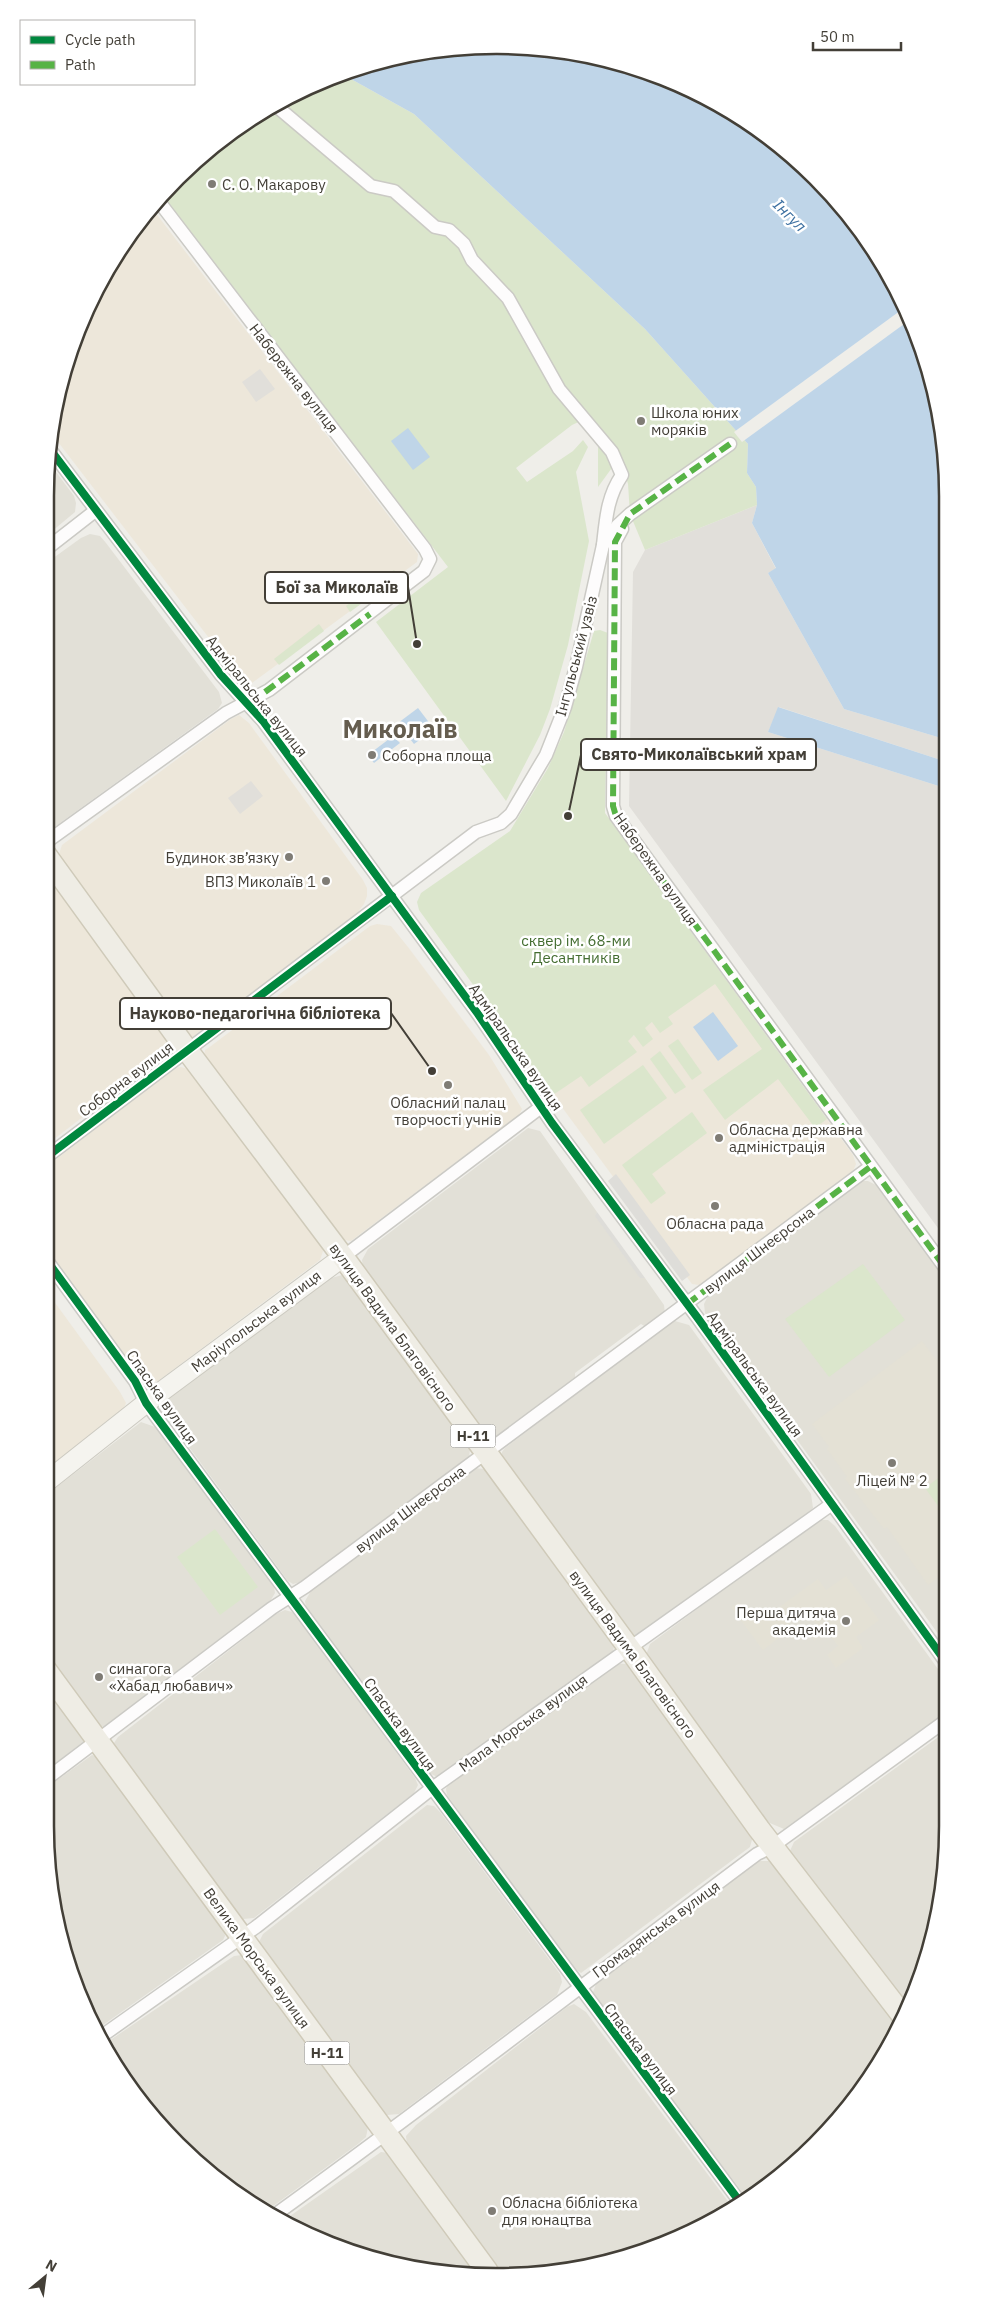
<svg xmlns="http://www.w3.org/2000/svg" width="993" height="2322" viewBox="0 0 993 2322" font-family="'IBM Plex Sans',sans-serif">
  <style>
    .residential { fill: #e2e0d7 }
    .commercial { fill: #ede7da }
    .industrial { fill: #e1dfda }
    .education { fill: #e4e1d5 }
    .green { fill: #dbe6cc }
    .parking { fill: #deddd9 }
    .water { fill: #bfd5e8 }
    .pier { fill: #efeee9 }
    .lines { fill: none; stroke-linecap: round; stroke-linejoin: round }
    .street-casing { stroke: #cbcac5; stroke-width: 15 }
    .secondary-casing { stroke: #cccac1; stroke-width: 21 }
    .primary-casing { stroke: #cfcab9; stroke-width: 24 }
    .street { stroke: #fdfcfc; stroke-width: 12 }
    .secondary { stroke: #f5f4ef; stroke-width: 19 }
    .primary { stroke: #efede5; stroke-width: 21 }
    .quiet { stroke: #57b346; stroke-width: 6; stroke-dasharray: 12 6; stroke-linecap: butt }
    .cycleway-casing { stroke: #fff; stroke-width: 11 }
    .cycleway { stroke: #00873e; stroke-width: 8 }
    .poi-dot { fill: #7f7c75; stroke: #fff; stroke-width: 2 }
    .labels { text-anchor: middle; dominant-baseline: central; stroke-width: 5; stroke-linejoin: round; paint-order: stroke }
    .shield { fill: #fff; stroke: #7b7973; stroke-width: 1 }
    .shield-label { font-size: 14px; font-weight: bold; fill: #433f37 }
    .poi-label { font-size: 15px; fill: #433f37; stroke: #fff; text-anchor: start }
    .street-label { font-size: 15px; fill: #433f37; stroke: #fff }
    .park-label { font-size: 15px; fill: #446d31; stroke: #fff }
    .water-label { font-size: 16px; font-style: italic; fill: #3d70a1; stroke: #fff }
    .town-label { font-size: 25px; font-weight: bold; fill: #655d4f; stroke: #fff }
    .rim { fill: none; stroke: #433f37; stroke-width: 2.5 }
    .leader { fill: none; stroke: #433f37; stroke-width: 2 }
    .callout-dot { fill: #433f37; stroke: #fff; stroke-width: 2 }
    .callout { fill: #fff; stroke: #433f37; stroke-width: 2 }
    .callout-label { font-size: 16px; text-anchor: middle; font-weight: bold; fill: #433f37 }
  </style>
  <rect width="100%" height="100%" fill="#efeee9"/>
  <g class="residential">
    <polygon points="50,464 74,496 76,503 75,512 45,537 45,497"/>
    <polygon points="90,534 100,536 106,543 219,692 222,703 218,709 53,828 45,829 45,564 81,538"/>
    <polygon points="528,1128 540,1131 597,1212 596,1216 640,1277 645,1278 664,1305 665,1314 646,1327 641,1324 575,1373 575,1381 493,1440 488,1439 363,1267 362,1260 368,1249"/>
    <polygon points="861,1181 868,1181 876,1185 946,1280 947,1646 705,1313 704,1304 709,1294"/>
    <polygon points="342,1275 349,1280 470,1449 469,1458 304,1581 293,1584 288,1581 169,1420 165,1415 164,1407 171,1395 328,1279"/>
    <polygon points="675,1321 689,1325 811,1494 813,1508 808,1514 640,1635 635,1636 630,1633 502,1459 502,1452 505,1448 669,1323"/>
    <polygon points="141,1422 155,1427 160,1432 274,1587 275,1593 269,1603 104,1727 100,1726 91,1715 45,1653 45,1496"/>
    <polygon points="474,1468 484,1469 491,1474 614,1646 613,1652 608,1656 437,1777 426,1771 306,1607 305,1601 311,1591"/>
    <polygon points="821,1520 828,1520 835,1526 948,1683 948,1711 784,1829 765,1821 646,1655 650,1644 814,1522"/>
    <polygon points="285,1610 292,1612 299,1619 415,1778 418,1785 414,1793 254,1918 243,1919 116,1749 114,1743 118,1737 276,1614"/>
    <polygon points="612,1663 626,1664 633,1670 753,1836 750,1847 581,1973 571,1966 447,1795 446,1789 448,1784"/>
    <polygon points="45,1684 81,1734 84,1741 45,1771"/>
    <polygon points="948,1730 948,1826 924,1971 908,2007 792,1860 790,1851 794,1842"/>
    <polygon points="92,1755 98,1757 224,1930 225,1936 223,1940 96,2030 69,1971 45,1826 45,1789"/>
    <polygon points="427,1805 434,1806 440,1812 560,1974 562,1982 557,1995 399,2114 387,2115 380,2108 262,1948 259,1942 263,1934"/>
    <polygon points="759,1861 771,1861 899,2026 888,2051 836,2123 746,2197 592,1995 596,1984"/>
    <polygon points="242,1955 246,1958 364,2118 368,2127 366,2137 358,2144 265,2212 157,2123 103,2045 225,1962 234,1956"/>
    <polygon points="574,2004 586,2012 733,2208 722,2217 641,2253 556,2273 500,2271 407,2145 406,2136 416,2125 567,2007"/>
    <polygon points="381,2152 388,2153 476,2271 409,2268 283,2221"/>
  </g>
  <g class="commercial">
    <polygon points="151,207 418,554 417,562 252,683 244,682 239,677 55,438 69,351 106,271"/>
    <polygon points="239,715 249,723 363,880 367,888 367,896 364,904 357,913 192,1038 59,858 60,851 62,845 231,719"/>
    <polygon points="45,870 171,1045 163,1055 45,1146"/>
    <polygon points="377,924 391,926 408,947 489,1055 522,1109 519,1115 351,1241 344,1240 337,1233 204,1056 205,1050 211,1046 370,926"/>
    <polygon points="720,972 853,1155 856,1164 852,1174 704,1285 699,1285 692,1284 553,1095"/>
    <polygon points="181,1067 188,1069 194,1076 321,1245 323,1251 320,1260 158,1381 151,1382 140,1378 45,1247 45,1168 174,1068"/>
    <polygon points="45,1289 120,1392 126,1403 122,1412 45,1472"/>
  </g>
  <g class="industrial">
    <polygon points="260,369 275,389 256,402 242,382"/>
    <polygon points="757,505 752,523 776,569 768,573 844,709 941,738 944,761 779,707 768,732 945,788 946,1239 629,806 633,572 645,550"/>
    <polygon points="251,781 263,796 240,814 228,798"/>
  </g>
  <g class="education">
    <polygon points="922,1341 947,1374 947,1571 928,1585 887,1527 884,1529 845,1479 847,1477 827,1449 829,1447 812,1424"/>
    <polygon points="846,1576 879,1620 856,1637 863,1648 836,1668 827,1655 838,1646 828,1632 814,1641 808,1632 817,1625 805,1610 788,1622 792,1628 763,1650 731,1607 739,1602 756,1624 818,1579 826,1590"/>
  </g>
  <g class="green">
    <polygon points="342,74 414,114 645,329 748,444 747,473 756,487 757,505 645,550 630,514 628,484 620,457 587,418 572,425 516,468 527,482 573,451 583,440 588,447 576,472 589,541 568,645 550,709 540,735 506,801 376,622 448,567 162,194 222,138 297,91"/>
    <polygon points="598,445 614,465 598,487"/>
    <polygon points="394,570 399,576 350,612 346,606"/>
    <polygon points="319,624 324,631 279,665 274,659"/>
    <polygon points="600,630 608,633 605,813 827,1119 815,1128 778,1079 725,1120 703,1090 762,1049 715,984 668,1017 673,1024 660,1033 652,1022 645,1028 653,1039 643,1047 634,1035 628,1041 637,1052 589,1087 581,1076 553,1095 419,910 417,902 421,893 510,831 548,768 564,732 594,631"/>
    <polygon points="678,1039 702,1073 692,1080 668,1046"/>
    <polygon points="660,1051 686,1087 675,1094 650,1059"/>
    <polygon points="643,1065 667,1098 604,1144 580,1110"/>
    <polygon points="692,1112 707,1133 652,1174 666,1193 651,1204 622,1165"/>
    <polygon points="863,1264 905,1320 829,1377 785,1319"/>
    <polygon points="945,1473 947,1476 947,1518 925,1488"/>
    <polygon points="215,1529 258,1587 220,1615 177,1557"/>
  </g>
  <g class="parking">
    <polygon points="616,1174 690,1275 682,1281 608,1181"/>
    <polygon points="597,1212 645,1278 640,1278 595,1216"/>
  </g>
  <g class="water">
    <polygon points="467,46 556,49 642,69 748,121 836,199 914,323 944,437 945,788 768,732 778,707 944,761 941,738 844,709 768,573 776,568 752,523 757,505 756,487 747,473 748,444 645,329 414,114 342,74 380,60"/>
    <polygon points="408,428 430,457 413,470 391,441"/>
    <polygon points="418,708 434,729 414,744 398,723"/>
    <polygon points="393,736 400,743 374,763 368,755"/>
    <polygon points="713,1012 738,1046 718,1061 693,1027"/>
  </g>
  <polygon class="pier" points="904,308 911,319 742,442 734,432"/>
  <g class="lines">
    <g class="street-casing">
      <g id="street">
        <path d="M275,105L371,186L394,191L435,227L449,230L464,244L472,260L508,298L559,389L612,452L622,475C607,497 606,519 603,545"/>
        <polyline points="52,452 221,675 263,721 478,1014 552,1123 697,1317 948,1665"/>
        <polyline points="622,529 615,542 613,806 616,816 946,1269"/>
        <polyline points="45,550 95,511"/>
        <polyline points="45,843 226,713 269,690 424,571 430,559 425,549 157,199"/>
        <polyline points="45,1158 476,832 501,823 511,814 546,755 565,707 576,667 603,545 617,526 630,514 730,444"/>
        <polyline points="343,1257 541,1107"/>
        <polyline points="45,1258 135,1381 146,1403 740,2202"/>
        <polyline points="45,1780 272,1608 305,1587 870,1167"/>
        <polyline points="99,2038 256,1927 431,1789 832,1504"/>
        <path d="M272,2217C436,2099 595,1975 757,1854L773,1846L948,1719"/>
      </g>
    </g>
    <g class="secondary-casing">
      <polyline id="secondary" points="45,1483 146,1403 343,1257"/>
    </g>
    <g class="primary-casing">
      <g id="primary">
        <polyline points="45,854 187,1050 343,1257 629,1648 759,1829 903,2016"/>
        <polyline points="45,1669 487,2271"/>
      </g>
    </g>
    <use href="#street" class="street"/>
    <use href="#secondary" class="secondary"/>
    <use href="#primary" class="primary"/>
    <g class="quiet">
      <polyline points="730,444 630,514 615,542 613,806 616,816 946,1269"/>
      <polyline points="265,692 370,614"/>
      <polyline points="687,1304 870,1167"/>
    </g>
    <g class="cycleway-casing">
      <g id="cycleway">
        <polyline points="52,452 221,675 263,721 478,1014 552,1123 697,1317 948,1665"/>
        <polyline points="45,1158 392,896"/>
        <polyline points="45,1258 135,1381 146,1403 740,2202"/>
      </g>
    </g>
    <use href="#cycleway" class="cycleway"/>
  </g>
  <g class="poi-dot">
    <circle cx="212" cy="184" r="5"/>
    <circle cx="641" cy="421" r="5"/>
    <circle cx="372" cy="755" r="5"/>
    <circle cx="289" cy="857" r="5"/>
    <circle cx="326" cy="881" r="5"/>
    <circle cx="448" cy="1085" r="5"/>
    <circle cx="719" cy="1138" r="5"/>
    <circle cx="715" cy="1206" r="5"/>
    <circle cx="892" cy="1463" r="5"/>
    <circle cx="846" cy="1621" r="5"/>
    <circle cx="99" cy="1677" r="5"/>
    <circle cx="492" cy="2211" r="5"/>
  </g>
  <g class="labels">
    <g class="shield">
      <rect x="450.5" y="1424.5" width="45" height="23" rx="4"/>
      <rect x="304.5" y="2041.5" width="45" height="23" rx="4"/>
    </g>
    <g class="shield-label">
      <text x="473" y="1436">Н-11</text>
      <text x="327" y="2053">Н-11</text>
    </g>
    <g class="poi-label">
      <text x="222" y="184">С. О. Макарову</text>
      <text x="651" y="412">Школа юних<tspan x="651" dy="17">моряків</tspan></text>
      <text x="382" y="755">Соборна площа</text>
      <text x="279" y="857" text-anchor="end">Будинок зв’язку</text>
      <text x="316" y="881" text-anchor="end">ВПЗ Миколаїв 1</text>
      <text x="448" y="1102" text-anchor="middle">Обласний палац<tspan x="448" dy="17">творчості учнів</tspan></text>
      <text x="729" y="1129">Обласна державна<tspan x="729" dy="17">адміністрація</tspan></text>
      <text x="715" y="1223" text-anchor="middle">Обласна рада</text>
      <text x="892" y="1480" text-anchor="middle">Ліцей № 2</text>
      <text x="836" y="1612" text-anchor="end">Перша дитяча<tspan x="836" dy="17">академія</tspan></text>
      <text x="109" y="1668">синагога<tspan x="109" dy="17">«Хабад любавич»</tspan></text>
      <text x="502" y="2202">Обласна бібліотека<tspan x="502" dy="17">для юнацтва</tspan></text>
    </g>
    <g class="street-label">
      <text transform="translate(294 378) rotate(52)">Набережна вулиця</text>
      <text transform="translate(576 656) rotate(-75)">Інгульський узвіз</text>
      <text transform="translate(257 696) rotate(51)">Адміральська вулиця</text>
      <text transform="translate(656 869) rotate(55)">Набережна вулиця</text>
      <text transform="translate(516 1047) rotate(55)">Адміральська вулиця</text>
      <text transform="translate(126 1079) rotate(-37)">Соборна вулиця</text>
      <text transform="translate(759 1250) rotate(-37)">вулиця Шнеєрсона</text>
      <text transform="translate(256 1321) rotate(-37)">Маріупольська вулиця</text>
      <text transform="translate(393 1327) rotate(54)">вулиця Вадима Благовісного</text>
      <text transform="translate(755 1374) rotate(54)">Адміральська вулиця</text>
      <text transform="translate(162 1397) rotate(55)">Спаська вулиця</text>
      <text transform="translate(410 1509) rotate(-37)">вулиця Шнеєрсона</text>
      <text transform="translate(633 1654) rotate(54)">вулиця Вадима Благовісного</text>
      <text transform="translate(523 1723) rotate(-36)">Мала Морська вулиця</text>
      <text transform="translate(400 1724) rotate(54)">Спаська вулиця</text>
      <text transform="translate(656 1929) rotate(-36)">Громадянська вулиця</text>
      <text transform="translate(257 1958) rotate(54)">Велика Морська вулиця</text>
      <text transform="translate(641 2049) rotate(53)">Спаська вулиця</text>
    </g>
    <g class="park-label">
      <text x="576" y="940">сквер ім. 68-ми<tspan x="576" dy="17">Десантників</tspan></text>
    </g>
    <g class="water-label">
      <text transform="translate(790 215) rotate(44)">Інгул</text>
    </g>
    <g class="town-label">
      <text x="400" y="728">Миколаїв</text>
    </g>
  </g>
  <path d="M0 0H993V2322H0ZM496 54H497A442 442 0 0 1 939 496V1826A442 442 0 0 1 497 2268H496A442 442 0 0 1 54 1826V496A442 442 0 0 1 496 54Z" fill="#fff" fill-rule="evenodd"/>
  <path class="rim" d="M496 54H497A442 442 0 0 1 939 496V1826A442 442 0 0 1 497 2268H496A442 442 0 0 1 54 1826V496A442 442 0 0 1 496 54Z"/>
  <path class="leader" d="M417 644L408 587M568 816L581 755M432 1071L391 1013"/>
  <g class="callout-dot">
    <circle cx="417" cy="644" r="5"/>
    <circle cx="568" cy="816" r="5"/>
    <circle cx="432" cy="1071" r="5"/>
  </g>
  <g class="callout">
    <rect x="265" y="572" width="143" height="31" rx="5"/>
    <rect x="581" y="739" width="235" height="31" rx="5"/>
    <rect x="120" y="998" width="271" height="31" rx="5"/>
  </g>
  <g class="callout-label">
    <text x="337" y="593">Бої за Миколаїв</text>
    <text x="699" y="760">Свято-Миколаївський храм</text>
    <text x="255" y="1019">Науково-педагогічна бібліотека</text>
  </g>
  <rect x="20" y="20" width="175" height="65" fill="#ffffff" stroke="#b4b2af"/>
  <rect x="30" y="36" width="25" height="8" fill="#00873e" stroke="#b4b2af"/>
  <text x="65" y="45" font-size="15" fill="#433f37">Cycle path</text>
  <rect x="30" y="61" width="25" height="8" fill="#57b346" stroke="#b4b2af"/>
  <text x="65" y="70" font-size="15" fill="#433f37">Path</text>
  <g transform="translate(45 2277) rotate(29)" stroke="#ffffff" stroke-width="4" paint-order="stroke">
  <path d="M0-4L9 19L0 12L-9 19Z" fill="#433f37"/>
  <text y="-8" font-size="14" font-weight="bold" text-anchor="middle" fill="#433f37">N</text>
  </g>
  <path d="M813 42v8h88v-8" fill="none" stroke="#433f37" stroke-width="2.5"/>
  <text x="820" y="42" font-size="15" fill="#433f37" stroke="#ffffff" stroke-width="4" paint-order="stroke">50 m</text>
</svg>
